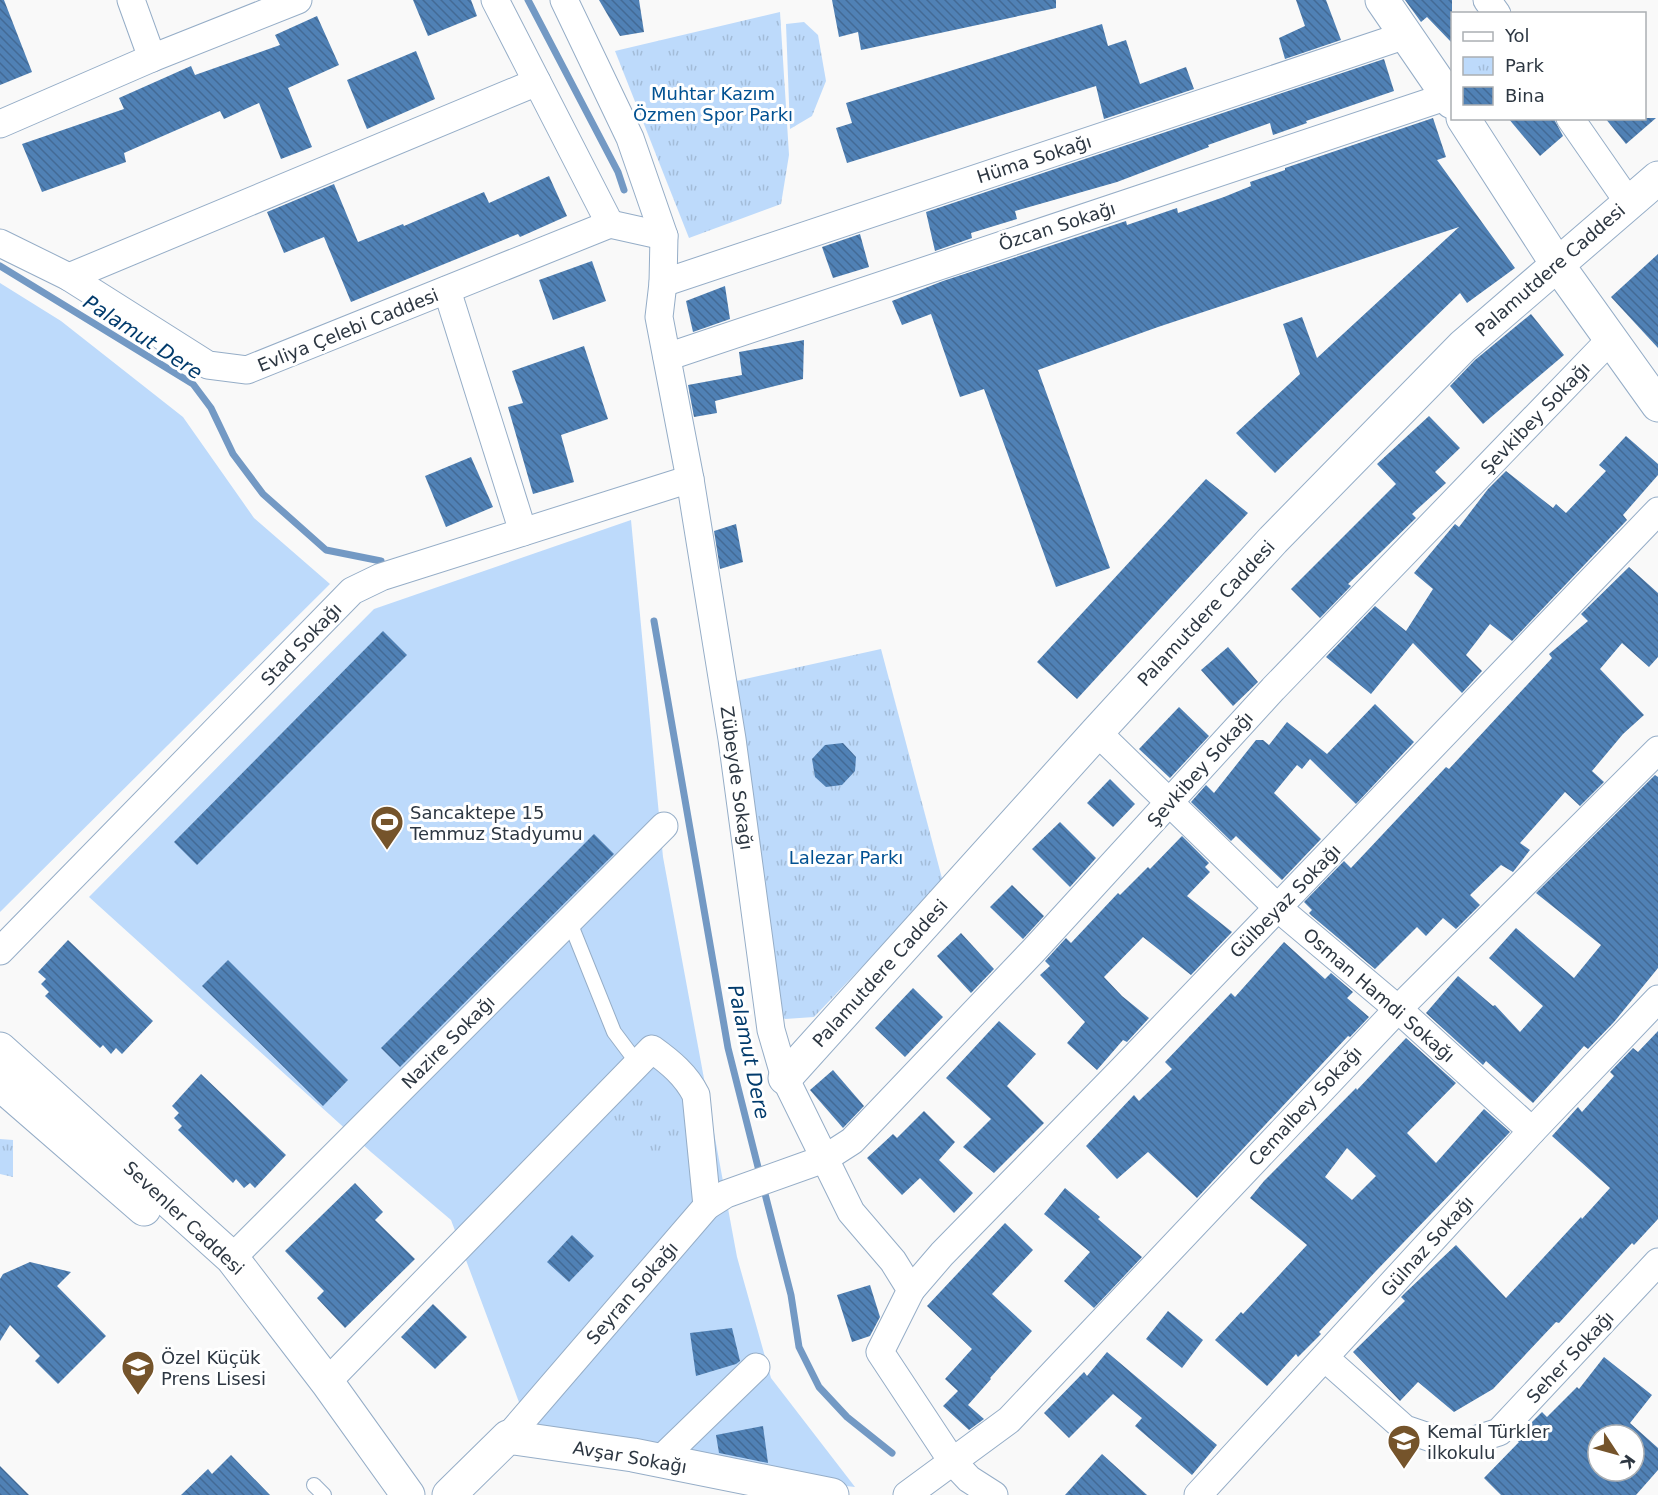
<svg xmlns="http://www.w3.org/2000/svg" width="1658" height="1495" viewBox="0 0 1658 1495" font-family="'DejaVu Sans',sans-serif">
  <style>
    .grass { fill: #bddafb }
    .park { fill: url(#park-tufts) }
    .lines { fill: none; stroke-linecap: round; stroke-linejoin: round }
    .stream { stroke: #7399c4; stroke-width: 7 }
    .building { fill: url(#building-back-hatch); fill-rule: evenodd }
    .service-casing { stroke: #95adc7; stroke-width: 16 }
    .minor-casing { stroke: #95adc7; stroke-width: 29 }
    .tertiary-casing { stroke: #95adc7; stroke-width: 35 }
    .secondary-casing { stroke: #95adc7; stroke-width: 35 }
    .service { stroke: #fff; stroke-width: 14 }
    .minor { stroke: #fff; stroke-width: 27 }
    .tertiary { stroke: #fff; stroke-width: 33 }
    .secondary { stroke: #fff; stroke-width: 33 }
    .labels { text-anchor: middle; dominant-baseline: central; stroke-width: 6; stroke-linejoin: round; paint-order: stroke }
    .park-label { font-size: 18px; fill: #015192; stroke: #fff }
    .street-label { font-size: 18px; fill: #2d3742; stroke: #fff }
    .poi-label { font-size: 18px; fill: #2d3742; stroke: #fff; text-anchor: start }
    .water-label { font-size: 20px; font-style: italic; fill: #023b6c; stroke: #fff }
  </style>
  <defs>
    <pattern id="park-tufts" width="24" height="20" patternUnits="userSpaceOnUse" patternTransform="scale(1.5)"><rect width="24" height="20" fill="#bddafb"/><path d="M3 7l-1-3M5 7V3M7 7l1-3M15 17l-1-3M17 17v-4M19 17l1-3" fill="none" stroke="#a3bcd8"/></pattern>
    <pattern id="building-back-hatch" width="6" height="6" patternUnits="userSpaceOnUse" patternTransform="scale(1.5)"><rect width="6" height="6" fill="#5081b5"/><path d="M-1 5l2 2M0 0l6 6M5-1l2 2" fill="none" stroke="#436a95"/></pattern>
  </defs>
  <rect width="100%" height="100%" fill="#f9f9f9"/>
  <g class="grass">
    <polygon points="0,283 61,321 183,417 254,518 330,584 0,912"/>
    <polygon points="631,520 663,857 737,1257 771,1378 855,1487 555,1453 529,1429 451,1220 371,1152 89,897 374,609"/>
  </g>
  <g class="park">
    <polygon points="780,12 789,155 781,204 689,238 615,51"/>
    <polygon points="804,22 818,35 826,81 812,116 790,129 786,24"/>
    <polygon points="881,649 943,882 814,1017 785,1019 777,1012 736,681"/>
    <polygon points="636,1089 683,1133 658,1160 611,1116"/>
    <polygon points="0,1139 13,1140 13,1177 0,1174"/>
  </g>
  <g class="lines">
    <g class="stream">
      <polyline points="528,0 618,172 624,190"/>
      <polyline points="0,266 193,384 211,408 233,454 263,494 326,550 381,561"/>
      <polyline points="654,621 728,1048 760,1175"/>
      <polyline points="763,1186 791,1295 799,1347 819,1387 847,1417 892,1453"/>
    </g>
  </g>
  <g class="building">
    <polygon points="0,0 4,0 32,72 0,85"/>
    <polygon points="413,0 471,0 477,16 428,36"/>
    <polygon points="599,0 639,0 644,32 620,36"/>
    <polygon points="832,0 1056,0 1056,8 861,50 858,32 839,37"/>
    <polygon points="1296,0 1326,0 1341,40 1285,59 1279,38 1305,26"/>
    <polygon points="1405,0 1452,0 1452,43 1427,17 1421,22"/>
    <polygon points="317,16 339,65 288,88 312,147 281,159 259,103 224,119 220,111 124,153 126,162 42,192 22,144 124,109 119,98 191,66 195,75 280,45 275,35"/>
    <polygon points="1102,24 1108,46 1126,40 1140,84 1186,67 1194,89 1104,119 1096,86 847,163 836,128 852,123 846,103"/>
    <polygon points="416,51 435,99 367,129 347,80"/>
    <polygon points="1384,59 1394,91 1306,121 1307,123 1273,135 1270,123 1208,145 1209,147 1117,182 1015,211 1017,219 971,233 972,238 935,251 926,212"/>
    <polygon points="1433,118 1446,157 1437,160 1515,268 1467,303 1460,293 1275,473 1236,433 1300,374 1283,324 1302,317 1317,358 1459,227 1158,327 1038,370 1110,568 1056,587 984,389 960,397 931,314 902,325 892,301 943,281 1126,221 1127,225 1177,208 1178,213 1224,197 1251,186 1250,182 1285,170 1285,168"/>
    <polygon points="1508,118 1554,119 1563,136 1540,156"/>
    <polygon points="1605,118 1656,118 1626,144"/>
    <polygon points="549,176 567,216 520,237 518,234 351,302 324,237 284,253 267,212 334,184 358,242 403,224 404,226 484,192 489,203"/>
    <polygon points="860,234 869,267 833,278 822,247"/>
    <polygon points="1658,254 1658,348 1611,297"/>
    <polygon points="592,261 606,301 553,320 539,280"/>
    <polygon points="725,286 730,319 693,332 686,301"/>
    <polygon points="1531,314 1564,355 1483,424 1450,386 1475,360"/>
    <polygon points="804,340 803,379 715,401 717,413 694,417 688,385 742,375 739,352"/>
    <polygon points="584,346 608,419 561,435 574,482 533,494 508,407 523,403 512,371"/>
    <polygon points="1429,416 1460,448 1435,472 1446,483 1412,514 1416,518 1348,584 1351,586 1320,618 1291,589 1396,484 1377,464"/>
    <polygon points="1626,436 1658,464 1658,475 1623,515 1627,520 1512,641 1490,624 1466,655 1482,671 1462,693 1413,643 1371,694 1326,657 1375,606 1406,631 1433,589 1414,573 1455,524 1459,527 1488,489 1506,471 1553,508 1556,504 1566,513 1606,471 1599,465"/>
    <polygon points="471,457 493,507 446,527 425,476"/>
    <polygon points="1206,479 1248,513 1077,699 1037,662"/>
    <polygon points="736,524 743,562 720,569 714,531"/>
    <polygon points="1629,567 1658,593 1658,657 1649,667 1622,643 1600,669 1644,715 1623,734 1592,771 1604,782 1580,806 1565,792 1520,843 1530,850 1513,872 1501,865 1470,895 1480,905 1456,929 1443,918 1426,936 1417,927 1375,969 1312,916 1309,913 1312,910 1304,902 1344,861 1351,868 1446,767 1449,769 1552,658 1549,654 1588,621 1581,614"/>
    <polygon points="383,631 407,655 197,865 174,842"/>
    <polygon points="1228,647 1258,682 1233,706 1201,670"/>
    <polygon points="1375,704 1414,742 1356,804 1310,759 1302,769 1297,765 1274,793 1321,839 1282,880 1236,836 1231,841 1191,802 1206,785 1214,793 1256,740 1263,740 1269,745 1287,722 1327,754"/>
    <polygon points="1179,707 1209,736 1170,778 1139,749"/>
    <polygon points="843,743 856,757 855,771 842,785 826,787 815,777 812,759 825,745"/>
    <polygon points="1655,775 1658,777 1658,968 1614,1022 1588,1049 1584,1046 1533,1103 1486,1061 1483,1065 1426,1013 1458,976 1493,1006 1495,1005 1520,1032 1543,1006 1489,958 1516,928 1574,978 1601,945 1536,893"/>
    <polygon points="1110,779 1135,804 1113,827 1087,803"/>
    <polygon points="1060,822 1096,858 1070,887 1032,849"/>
    <polygon points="594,834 614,854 400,1067 381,1048"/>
    <polygon points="1182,836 1209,863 1205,867 1210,872 1187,896 1232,932 1191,975 1143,937 1104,977 1122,996 1149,1018 1127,1042 1123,1040 1097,1070 1067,1043 1085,1022 1040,975 1050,966 1045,961 1066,938 1071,943 1118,893 1120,895 1148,867 1150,869"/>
    <polygon points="1012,885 1044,916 1023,939 990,907"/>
    <polygon points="961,933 994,969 971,993 937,956"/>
    <polygon points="68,940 153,1021 122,1054 116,1048 111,1054 103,1045 100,1048 45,996 49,992 41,984 46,979 38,972"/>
    <polygon points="1284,942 1325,979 1331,973 1353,992 1347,998 1369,1017 1350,1037 1348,1036 1197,1198 1148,1152 1117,1179 1086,1146 1134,1095 1139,1101 1172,1069 1165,1062 1231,993 1235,997"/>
    <polygon points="228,960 348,1080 323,1106 202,986"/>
    <polygon points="913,988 943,1017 905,1057 875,1028"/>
    <polygon points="999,1021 1036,1054 1007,1086 1044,1123 994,1173 963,1147 991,1119 946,1078"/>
    <polygon points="1658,1031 1658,1219 1634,1245 1632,1243 1559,1323 1556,1322 1493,1389 1454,1412 1418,1382 1400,1401 1353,1352 1405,1301 1401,1297 1406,1292 1456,1245 1506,1298 1581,1217 1582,1219 1610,1188 1552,1136 1578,1107 1582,1112 1614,1076 1610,1072 1633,1048 1638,1052"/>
    <path d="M1406,1038L1456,1083L1407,1133L1436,1163L1484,1109L1510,1132L1376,1271L1319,1332L1321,1334L1298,1357L1296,1354L1267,1386L1215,1340L1241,1312L1243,1314L1307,1245L1250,1198L1264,1181L1356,1088L1357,1090ZM1347,1148L1376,1176L1352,1200L1325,1177Z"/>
    <polygon points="833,1070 864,1106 843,1128 810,1090"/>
    <polygon points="201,1074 286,1155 255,1188 250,1183 244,1188 236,1179 233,1183 178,1130 182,1126 174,1118 179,1113 172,1106"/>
    <polygon points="924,1111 955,1142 939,1160 973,1193 954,1213 920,1178 902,1195 867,1158 893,1134 897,1138"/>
    <polygon points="355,1183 383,1212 375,1220 415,1259 345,1328 317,1298 324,1291 285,1251"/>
    <polygon points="1065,1188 1100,1217 1098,1219 1142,1257 1094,1308 1064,1281 1090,1252 1044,1214"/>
    <polygon points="1005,1223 1033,1250 992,1294 1032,1331 990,1378 991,1379 968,1405 984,1419 969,1430 943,1406 958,1391 945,1379 972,1349 927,1306"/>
    <polygon points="572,1235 594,1256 569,1282 547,1262"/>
    <polygon points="30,1262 71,1272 57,1286 106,1336 58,1384 35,1361 40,1356 10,1325 0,1341 0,1279 3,1274"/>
    <polygon points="870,1285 880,1317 870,1336 852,1342 837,1295"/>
    <polygon points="433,1304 467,1337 435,1369 401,1337"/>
    <polygon points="1168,1311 1203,1340 1182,1368 1146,1339"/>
    <polygon points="732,1328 740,1361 736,1364 696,1376 690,1333"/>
    <polygon points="1107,1352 1217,1445 1192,1475 1135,1426 1142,1418 1113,1394 1069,1438 1044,1413 1084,1372 1087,1376"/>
    <path d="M1604,1357L1652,1395L1630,1423L1658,1448V1470L1636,1495H1501L1484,1478L1519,1442L1515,1439L1542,1412L1547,1417L1577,1387L1579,1389ZM1598,1435H1634V1471H1598Z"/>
    <polygon points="763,1426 768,1463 719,1453 716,1435"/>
    <polygon points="1102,1454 1147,1495 1065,1495"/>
    <polygon points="231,1455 270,1495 181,1495 208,1469 212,1474"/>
    <polygon points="0,1466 29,1495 0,1495"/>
  </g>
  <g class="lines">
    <g class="service-casing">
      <g id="service">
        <polyline points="569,920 614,1032 638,1064"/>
        <polyline points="314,1485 324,1495"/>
      </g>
    </g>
    <g class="minor-casing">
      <g id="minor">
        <polyline points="131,0 152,58"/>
        <polyline points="495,0 610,224"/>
        <polyline points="564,0 630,138 664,236 663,283 659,317 690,479 732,739 771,1030 785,1078 851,1212 893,1261 911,1290 880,1352 952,1461 969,1479 994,1495"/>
        <polyline points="1487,0 1497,14"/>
        <polyline points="1570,118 1629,203"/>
        <polyline points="0,124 152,58 298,0"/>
        <polyline points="610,224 664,236"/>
        <polyline points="0,243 69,277 208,365 247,370 610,224"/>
        <polyline points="69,277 537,82"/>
        <polyline points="663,283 1406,35"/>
        <polyline points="447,290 523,532"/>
        <polyline points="667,357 1448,96"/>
        <polyline points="1097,732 1278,908 1398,1009 1532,1131"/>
        <polyline points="0,951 352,591 381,577 690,479"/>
        <polyline points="232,1258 664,826"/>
        <polyline points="911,1290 942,1254 1119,1073 1658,511"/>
        <polyline points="1325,1358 1405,1429 1455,1446 1499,1432 1658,1262"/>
        <path d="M327,1382L652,1049C670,1062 686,1075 696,1095L707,1206"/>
        <polyline points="508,1437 707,1206 726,1194 824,1159 852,1141 1034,950 1273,689 1610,340"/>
        <polyline points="659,1461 756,1367"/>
        <polyline points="907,1495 1009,1420 1398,1009 1658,750"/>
        <polyline points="1198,1495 1532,1131 1658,999"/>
      </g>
    </g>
    <g class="tertiary-casing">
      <g id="tertiary">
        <polyline points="1382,0 1452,102"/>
        <polyline points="1463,118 1557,264 1658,405"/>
        <polyline points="785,1078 1097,732 1273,540 1463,346 1658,178"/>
        <polyline points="449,1495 508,1437 633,1455 832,1495"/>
      </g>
    </g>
    <g class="secondary-casing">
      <g id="secondary">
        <polyline points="0,1049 232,1258 327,1382 408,1495"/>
        <polyline points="0,1084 144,1209"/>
      </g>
    </g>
    <use href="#service" class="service"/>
    <use href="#minor" class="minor"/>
    <use href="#tertiary" class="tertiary"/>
    <use href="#secondary" class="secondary"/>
  </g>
  <defs>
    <g id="stadium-pin" transform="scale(1.725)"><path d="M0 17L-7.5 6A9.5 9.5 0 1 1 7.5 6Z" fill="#75542b" stroke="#fff"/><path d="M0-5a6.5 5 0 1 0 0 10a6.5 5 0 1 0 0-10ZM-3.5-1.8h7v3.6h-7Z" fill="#fff"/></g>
    <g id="school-pin" transform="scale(1.725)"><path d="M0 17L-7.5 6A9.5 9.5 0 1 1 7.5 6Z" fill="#75542b" stroke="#fff"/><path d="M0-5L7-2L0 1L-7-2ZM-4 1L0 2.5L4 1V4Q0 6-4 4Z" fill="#fff"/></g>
  </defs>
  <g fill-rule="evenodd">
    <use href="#stadium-pin" x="387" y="822"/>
    <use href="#school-pin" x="138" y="1367"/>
    <use href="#school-pin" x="1404" y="1441"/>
  </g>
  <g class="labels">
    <g class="park-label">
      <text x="713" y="93">Muhtar Kazım<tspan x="713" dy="21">Özmen Spor Parkı</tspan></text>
      <text x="846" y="857">Lalezar Parkı</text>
    </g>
    <g class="street-label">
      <text transform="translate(1034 159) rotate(-18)">Hüma Sokağı</text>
      <text transform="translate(1057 226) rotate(-18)">Özcan Sokağı</text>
      <text transform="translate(1550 270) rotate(-41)">Palamutdere Caddesi</text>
      <text transform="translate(348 330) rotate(-22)">Evliya Çelebi Caddesi</text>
      <text transform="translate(1535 418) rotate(-46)">Şevkibey Sokağı</text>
      <text transform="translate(1206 613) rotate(-47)">Palamutdere Caddesi</text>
      <text transform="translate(301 644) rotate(-46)">Stad Sokağı</text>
      <text transform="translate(1200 769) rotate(-48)">Şevkibey Sokağı</text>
      <text transform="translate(737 778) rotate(82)">Zübeyde Sokağı</text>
      <text transform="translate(1285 901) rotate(-46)">Gülbeyaz Sokağı</text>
      <text transform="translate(880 973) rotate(-48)">Palamutdere Caddesi</text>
      <text transform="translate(1379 995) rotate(41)">Osman Hamdi Sokağı</text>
      <text transform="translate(448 1042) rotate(-45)">Nazire Sokağı</text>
      <text transform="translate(1305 1106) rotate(-47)">Cemalbey Sokağı</text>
      <text transform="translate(184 1218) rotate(43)">Sevenler Caddesi</text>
      <text transform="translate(1427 1246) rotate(-48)">Gülnaz Sokağı</text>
      <text transform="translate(632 1293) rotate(-49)">Seyran Sokağı</text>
      <text transform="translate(1570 1357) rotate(-47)">Seher Sokağı</text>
      <text transform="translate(630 1457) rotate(10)">Avşar Sokağı</text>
    </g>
    <g class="poi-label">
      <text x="410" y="812">Sancaktepe 15<tspan x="410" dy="21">Temmuz Stadyumu</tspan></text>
      <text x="161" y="1357">Özel Küçük<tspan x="161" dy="21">Prens Lisesi</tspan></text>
      <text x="1427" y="1431">Kemal Türkler<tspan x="1427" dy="21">ilkokulu</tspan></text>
    </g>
    <g class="water-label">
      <text transform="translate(143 337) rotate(33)">Palamut Dere</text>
      <text transform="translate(749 1052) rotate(78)">Palamut Dere</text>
    </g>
  </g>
  <rect x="1451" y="12" width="195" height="108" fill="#ffffff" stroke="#abafb3" stroke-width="1.5"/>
  <rect x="1463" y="32" width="30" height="9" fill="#ffffff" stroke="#abafb3" stroke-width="1.5"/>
  <text x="1505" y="42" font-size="18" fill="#2d3742">Yol</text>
  <rect x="1463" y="57" width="30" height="18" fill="url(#park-tufts)" stroke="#abafb3" stroke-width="1.5"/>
  <text x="1505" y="72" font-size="18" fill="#2d3742">Park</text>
  <rect x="1463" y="87" width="30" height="18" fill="url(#building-back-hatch)" stroke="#abafb3" stroke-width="1.5"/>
  <text x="1505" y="102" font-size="18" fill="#2d3742">Bina</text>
  <g transform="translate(1616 1453) rotate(126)"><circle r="28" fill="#ffffff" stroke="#abafb3" stroke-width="1.5"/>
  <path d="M0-4.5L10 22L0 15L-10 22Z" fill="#75542b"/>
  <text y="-9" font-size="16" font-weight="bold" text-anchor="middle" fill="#2d3742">K</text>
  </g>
</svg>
